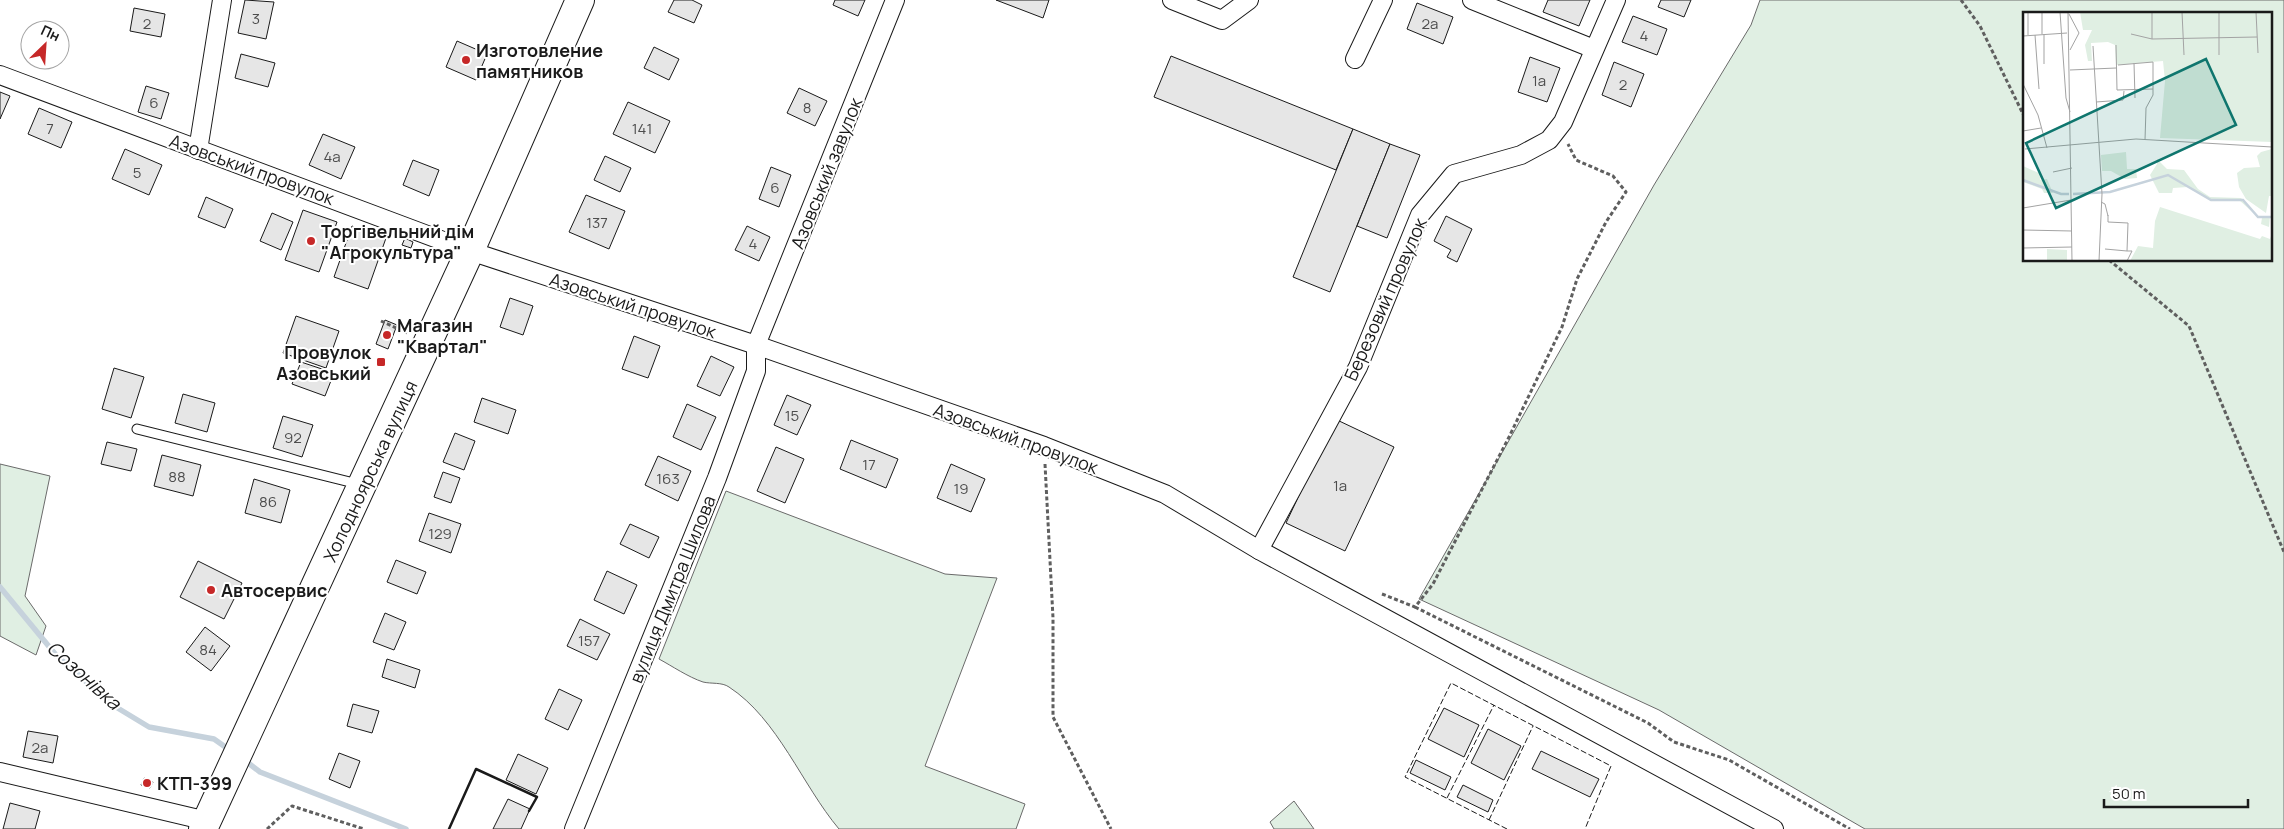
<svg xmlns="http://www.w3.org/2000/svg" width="2284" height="829" viewBox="0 0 2284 829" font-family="Manrope,sans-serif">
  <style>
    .green { fill: #e0efe3; stroke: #6a6a6a; fill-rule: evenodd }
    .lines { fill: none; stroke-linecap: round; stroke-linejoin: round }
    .stream { stroke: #c6d2dc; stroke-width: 5.5 }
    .building { fill: #e6e6e6; stroke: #1a1a1a }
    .service-casing { stroke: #1a1a1a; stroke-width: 11 }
    .minor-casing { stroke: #1a1a1a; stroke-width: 20 }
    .primary-casing { stroke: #1a1a1a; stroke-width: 30 }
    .path { stroke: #5f5f5f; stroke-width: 3; stroke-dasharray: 4 2.5; stroke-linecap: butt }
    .service { stroke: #fff; stroke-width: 9 }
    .minor { stroke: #fff; stroke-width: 18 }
    .primary { stroke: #fff; stroke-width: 28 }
    .fence { stroke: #1a1a1a; stroke-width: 1; stroke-dasharray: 6 2.5; stroke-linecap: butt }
    .wall { stroke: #1a1a1a; stroke-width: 2.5 }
    .poi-dot { fill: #c62828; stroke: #fff; stroke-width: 2 }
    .labels { text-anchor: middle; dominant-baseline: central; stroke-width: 4; stroke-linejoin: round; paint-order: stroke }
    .number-label { font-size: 15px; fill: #4d4d4d }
    .poi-label { font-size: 18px; font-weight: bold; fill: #1a1a1a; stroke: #fff; text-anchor: start }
    .street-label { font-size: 18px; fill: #1a1a1a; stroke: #fff }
    .water-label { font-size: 19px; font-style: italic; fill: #1a1a1a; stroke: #fff }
    .inset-river { fill: none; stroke: #c6d2dc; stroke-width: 2.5 }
    .inset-road { fill: none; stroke: #a3a3a3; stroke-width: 1 }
    .view { fill: #0f766e; fill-opacity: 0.15; stroke: #0f766e; stroke-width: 2.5 }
    .inset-edge { fill: none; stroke: #1a1a1a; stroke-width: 2.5 }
  </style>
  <rect width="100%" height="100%" fill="#fff"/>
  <g class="green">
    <path d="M1760,0H2284V829H1865L1659,710L1419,599L1654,185L1751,25ZM2024,14H2270V260H2024Z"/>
    <polygon points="0,464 50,476 25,596 46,626 36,655 0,636"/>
    <path d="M726,491L945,574L997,578L925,766L1025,804L1016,829H839C802,785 778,719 729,687C722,682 711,684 703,682C688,677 672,666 659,659Z"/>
    <polygon points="1294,801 1314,829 1274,829 1270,822"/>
  </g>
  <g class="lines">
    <g class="stream">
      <polyline points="0,587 56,655 111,704 149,727 214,739 231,751"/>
      <polyline points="243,759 260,772 406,829"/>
    </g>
  </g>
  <g class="building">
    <polygon points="245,0 274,2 266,39 238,33"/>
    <polygon points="674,0 692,0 702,5 694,23 668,12"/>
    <polygon points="835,0 865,0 858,16 833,5"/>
    <polygon points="996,0 1049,0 1043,18"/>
    <polygon points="1548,0 1590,0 1579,26 1543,12"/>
    <polygon points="1661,0 1691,0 1684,17 1658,7"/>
    <polygon points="1417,3 1453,17 1443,44 1407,29"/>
    <polygon points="134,8 165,14 161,37 130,31"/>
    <polygon points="1633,16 1667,29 1657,55 1622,42"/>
    <polygon points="457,41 487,54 476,80 446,67"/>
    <polygon points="654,47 679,59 669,80 644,68"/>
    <polygon points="241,54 275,63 268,87 235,78"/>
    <polygon points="1171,56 1353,129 1336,170 1154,97"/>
    <polygon points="1530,57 1560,68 1547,102 1518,92"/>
    <polygon points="1614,62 1644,74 1631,107 1602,95"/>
    <polygon points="146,86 169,93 161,119 138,112"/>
    <polygon points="799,88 827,101 815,126 787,113"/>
    <polygon points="0,92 10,96 0,119"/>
    <polygon points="628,102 670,121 655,153 613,134"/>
    <polygon points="39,108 72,122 61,148 28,134"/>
    <polygon points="1353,129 1390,144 1330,292 1293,277"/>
    <polygon points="323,134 355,147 341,179 309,165"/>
    <polygon points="1390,144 1420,155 1387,238 1357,226"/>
    <polygon points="125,149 162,165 149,195 112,179"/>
    <polygon points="605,156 631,168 620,192 594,180"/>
    <polygon points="413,160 439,170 429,196 403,185"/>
    <polygon points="771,167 791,175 779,207 759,199"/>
    <polygon points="586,195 625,211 609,249 569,232"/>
    <polygon points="206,197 233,209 225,228 198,217"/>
    <polygon points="303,210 337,222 319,272 285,260"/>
    <polygon points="272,213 293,222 281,250 260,241"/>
    <polygon points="1446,216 1472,229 1457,262 1447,257 1451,250 1434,241"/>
    <polygon points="352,226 386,238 368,289 334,277"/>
    <polygon points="747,226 770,237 759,261 735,250"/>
    <polygon points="405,238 413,242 411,248 402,245"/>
    <polygon points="510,298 533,306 523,335 500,327"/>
    <polygon points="296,316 339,331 326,368 283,353"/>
    <polygon points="385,320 397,325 388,349 376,344"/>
    <polygon points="634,336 660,346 648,378 622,369"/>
    <polygon points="711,356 734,367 720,396 697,386"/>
    <polygon points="301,362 334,373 325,396 292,384"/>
    <polygon points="114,368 144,377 131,418 102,409"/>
    <polygon points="183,394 215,403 207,432 175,423"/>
    <polygon points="787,395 811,405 797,435 774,425"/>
    <polygon points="482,398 516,410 508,434 474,422"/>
    <polygon points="687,404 716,417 701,450 673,437"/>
    <polygon points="283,416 313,425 302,457 273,448"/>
    <polygon points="1335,419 1394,447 1345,551 1286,523"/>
    <polygon points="455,433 475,441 464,470 443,462"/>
    <polygon points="851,440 898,459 886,488 840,469"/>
    <polygon points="107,442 137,449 131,471 101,464"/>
    <polygon points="776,447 804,459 785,503 757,491"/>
    <polygon points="162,455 201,465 193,496 154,486"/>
    <polygon points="658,456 691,471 678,501 645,485"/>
    <polygon points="951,464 985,479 971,512 937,498"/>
    <polygon points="443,472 460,478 451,503 434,497"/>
    <polygon points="254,479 290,490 281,523 245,513"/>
    <polygon points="429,513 461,524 451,553 419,541"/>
    <polygon points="630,524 659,537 649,558 620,544"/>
    <polygon points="396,560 426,572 417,594 387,582"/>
    <polygon points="198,561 242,583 224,619 180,597"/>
    <polygon points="607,571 637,585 624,614 594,600"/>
    <polygon points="385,613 406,622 394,650 373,642"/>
    <polygon points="580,619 610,634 597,660 567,646"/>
    <polygon points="205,627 230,646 211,671 186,652"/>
    <polygon points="387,659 420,670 415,688 382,677"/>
    <polygon points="559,689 582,700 568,730 545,719"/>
    <polygon points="353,704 379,711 372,733 347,726"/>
    <polygon points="1444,708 1479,725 1464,757 1428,739"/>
    <polygon points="1488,729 1521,746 1504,780 1471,763"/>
    <polygon points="28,731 58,736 53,763 23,757"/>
    <polygon points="1541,751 1599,779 1590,797 1532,769"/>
    <polygon points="339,753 360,761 350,788 329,779"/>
    <polygon points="518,754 548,768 536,794 506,780"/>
    <polygon points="1416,760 1451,777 1445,790 1410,773"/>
    <polygon points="144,778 153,782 150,788 141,785"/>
    <polygon points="1463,785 1493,800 1488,812 1457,797"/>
    <polygon points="508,799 530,809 521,829 493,829"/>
    <polygon points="10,803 40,811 35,829 3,829"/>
  </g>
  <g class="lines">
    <g class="service-casing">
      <polyline id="service" points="137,429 358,484"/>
    </g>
    <g class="minor-casing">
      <g id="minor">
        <polyline points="1172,0 1222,20 1249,0"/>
        <polyline points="1472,0 1594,49"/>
        <polyline points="1355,59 1383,0"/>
        <polyline points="0,75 470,251 756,345 1044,446 1165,494 1259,550 1774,829"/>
        <polyline points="198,150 222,0"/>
        <polyline points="1259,550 1358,367 1420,215 1454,174 1521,155 1549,140 1563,122 1616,0"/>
        <polyline points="0,772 207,821"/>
        <polyline points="574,829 717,478 756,371 756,345 895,0"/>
      </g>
    </g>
    <g class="primary-casing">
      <polyline id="primary" points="203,829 470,251 580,0"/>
    </g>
    <g class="path">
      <polyline points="1961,0 1980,26 2024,116"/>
      <polyline points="2109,260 2189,326 2284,552"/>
      <polyline points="381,321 407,333"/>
      <polyline points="1045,464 1053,618 1053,717 1111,829"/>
      <polyline points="1382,594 1415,607 1433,584 1509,437 1562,327 1577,279 1606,222 1626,192 1613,176 1576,160 1568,144"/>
      <polyline points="1415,607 1648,723 1674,742 1729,760 1850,829"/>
      <polyline points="267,829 292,806 364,829"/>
    </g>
    <use href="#service" class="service"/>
    <use href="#minor" class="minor"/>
    <use href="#primary" class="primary"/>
    <g class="fence">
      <polyline points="1447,798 1494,705"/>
      <polyline points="1489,820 1533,726"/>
      <polyline points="1507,829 1405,777 1451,683 1611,766 1585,829"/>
    </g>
    <polyline class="wall" points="449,829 476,769 537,797 529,811"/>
  </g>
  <g class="poi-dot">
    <circle cx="466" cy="60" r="5"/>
    <circle cx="311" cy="241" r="5"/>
    <circle cx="387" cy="335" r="5"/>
    <rect x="376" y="357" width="10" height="10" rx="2.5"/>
    <circle cx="211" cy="590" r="5"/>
    <circle cx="147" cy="783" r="5"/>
  </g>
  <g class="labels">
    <g class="number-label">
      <text x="256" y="18">3</text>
      <text x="147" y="23">2</text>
      <text x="1430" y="23">2а</text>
      <text x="1644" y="35">4</text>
      <text x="1539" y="80">1а</text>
      <text x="1623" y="84">2</text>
      <text x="154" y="102">6</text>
      <text x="807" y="107">8</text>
      <text x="50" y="128">7</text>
      <text x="642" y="128">141</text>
      <text x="332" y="156">4а</text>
      <text x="137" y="172">5</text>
      <text x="775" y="187">6</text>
      <text x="597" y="222">137</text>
      <text x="753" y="243">4</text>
      <text x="792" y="415">15</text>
      <text x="293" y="437">92</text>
      <text x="869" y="464">17</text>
      <text x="177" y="476">88</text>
      <text x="668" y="478">163</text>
      <text x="1340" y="485">1а</text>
      <text x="961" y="488">19</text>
      <text x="268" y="501">86</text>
      <text x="440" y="533">129</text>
      <text x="589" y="640">157</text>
      <text x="208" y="649">84</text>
      <text x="40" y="747">2а</text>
    </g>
    <g class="poi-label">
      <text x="476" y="50">Изготовление<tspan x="476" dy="21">памятников</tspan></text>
      <text x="321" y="231">Торгівельний дім<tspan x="321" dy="21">"Агрокультура"</tspan></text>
      <text x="397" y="325">Магазин<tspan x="397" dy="21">"Квартал"</tspan></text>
      <text x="371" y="352" text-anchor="end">Провулок<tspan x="371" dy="21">Азовський</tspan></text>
      <text x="221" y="590">Автосервис</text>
      <text x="157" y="783">КТП-399</text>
    </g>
    <g class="street-label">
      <text transform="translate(252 169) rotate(20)">Азовський провулок</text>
      <text transform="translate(826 173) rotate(-68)">Азовський завулок</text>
      <text transform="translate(1385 299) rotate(-66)">Березовий провулок</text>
      <text transform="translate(633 305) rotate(18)">Азовський провулок</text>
      <text transform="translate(1016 438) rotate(20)">Азовський провулок</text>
      <text transform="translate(370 471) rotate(-65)">Холодноярська вулиця</text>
      <text transform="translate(672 589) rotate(-68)">вулиця Дмитра Шилова</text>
    </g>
    <g class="water-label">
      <text transform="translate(84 675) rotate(42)">Созонівка</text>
    </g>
  </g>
  <g transform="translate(2023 12)">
    <rect width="249" height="249" fill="#fff"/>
    <path d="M57,0H249V130L137,126L142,69L140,49L93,53L92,33L85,30L68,31L69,49H65L62,33L69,18H60ZM249,137V184H246L243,201L223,187L216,175L214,161L221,156L237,155L234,144L238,140ZM103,140L104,157H113L114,166L102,167L88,159H79L78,143ZM134,147L144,157L161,158L175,177L187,185L218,186L235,204H247L246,215L238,212L239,206L235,205L216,188H188L165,175L150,176L149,181H136L127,163L134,152ZM0,154L18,162L17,168L24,167L30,181H21L19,177L0,170ZM137,195L237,227L239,224L247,227L249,221V249H107L115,234L130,236L132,209ZM24,237L44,238V249H24Z" fill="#e0efe3"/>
    <path class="inset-river" d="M0,168L38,182H46M50,182L87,180L145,163L188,188H220L235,205H249"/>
    <path class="inset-road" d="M5,0V23M37,0L43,86L47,100M45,0L49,249M129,0V27M159,0L161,43M233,0L235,41M46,2L56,21L47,38M19,22V0M21,22V52M108,22L129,27L234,25M12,23L16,77M0,24L44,21M93,33L94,78L130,77M70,34L79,182L76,249M196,43V0M111,51L112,86M95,53L130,50V83L123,96L122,128M47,58L93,56M0,72L15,103L24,136M73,90L100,88L101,79M0,119L18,116M2,137L113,127L249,135M30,160L49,156M78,190L82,192L85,204M0,196L48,188M85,203V210L105,211L104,239H109L104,249M0,218L49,219M0,236L49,235M82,237L104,239"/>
    <path class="view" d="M183,47L213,113L33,196L3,131Z"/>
    <rect width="249" height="249" class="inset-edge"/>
  </g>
  <g transform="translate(45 45) rotate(25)"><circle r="24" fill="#ffffff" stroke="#a3a3a3"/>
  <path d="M0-4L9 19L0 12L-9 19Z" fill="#c62828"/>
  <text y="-8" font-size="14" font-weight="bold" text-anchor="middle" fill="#1a1a1a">Пн</text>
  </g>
  <path d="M2104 799v8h144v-8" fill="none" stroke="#1a1a1a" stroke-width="2.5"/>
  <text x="2112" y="799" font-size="15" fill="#1a1a1a" stroke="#ffffff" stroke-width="4" paint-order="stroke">50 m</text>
</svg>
